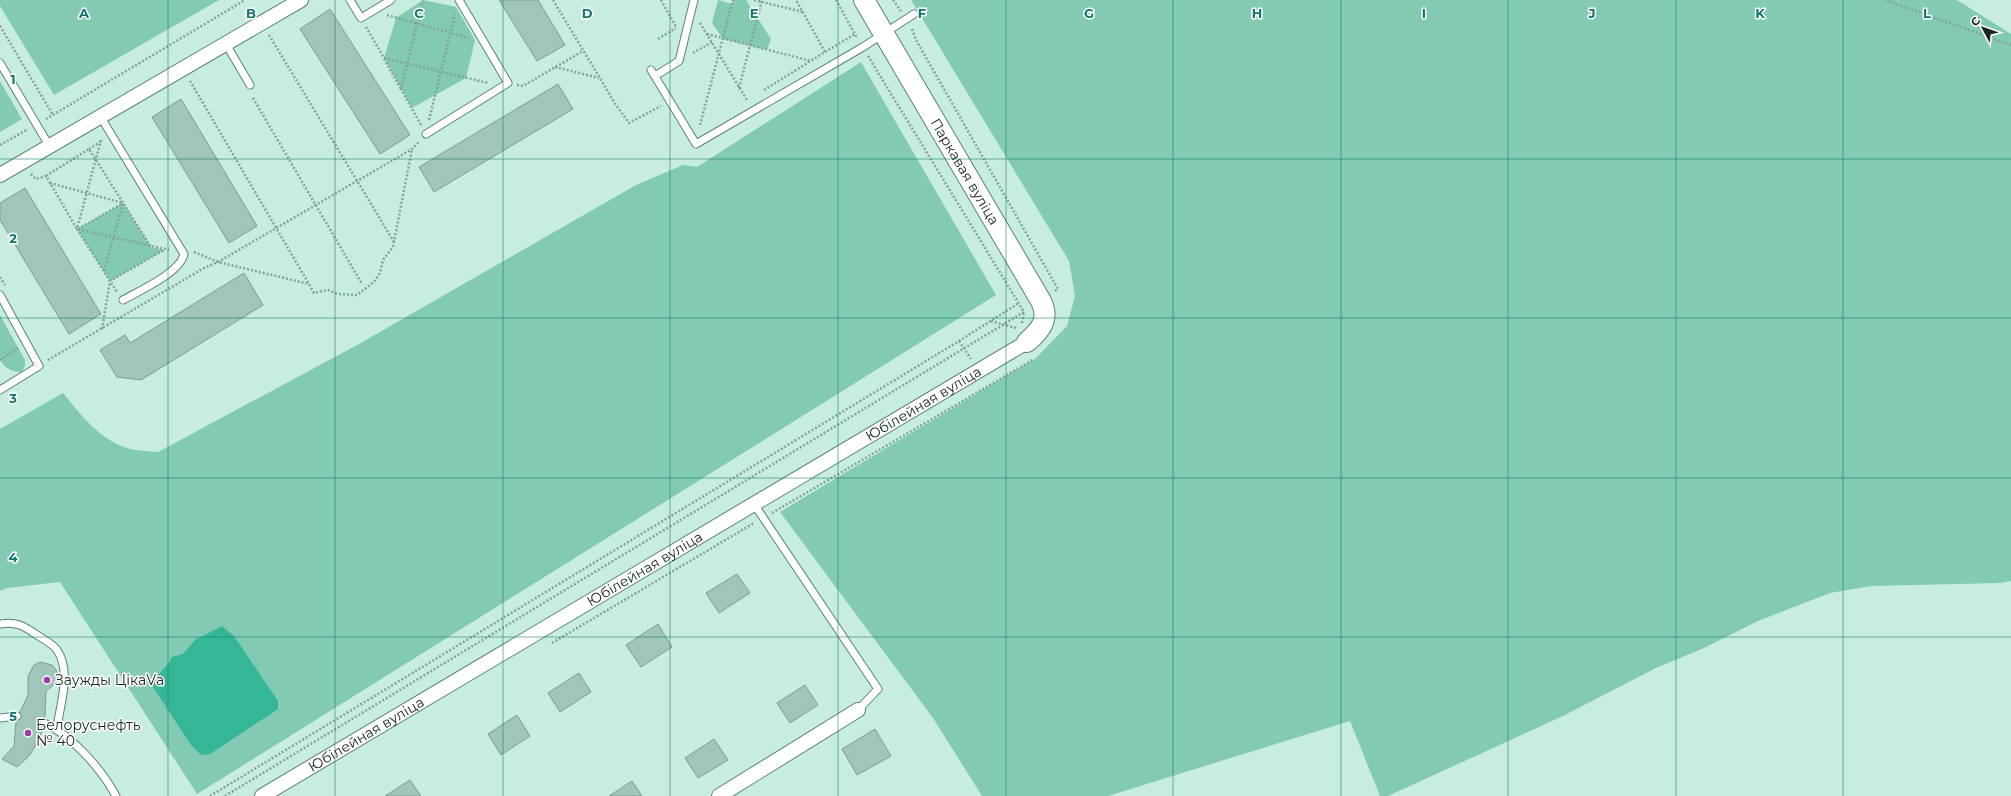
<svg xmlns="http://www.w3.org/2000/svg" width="2011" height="796" viewBox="0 0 2011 796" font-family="Montserrat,sans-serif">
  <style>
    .green { fill: #83cab4 }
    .water { fill: #35b797 }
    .building { fill: #a0c6b9; stroke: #7b9f93 }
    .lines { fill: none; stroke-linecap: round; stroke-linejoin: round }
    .lane-casing { stroke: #5e8176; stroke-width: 9 }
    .street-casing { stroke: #5e8176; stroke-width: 16 }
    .secondary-casing { stroke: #5e8176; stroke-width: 22 }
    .path { stroke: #86a399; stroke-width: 2.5; stroke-dasharray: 2 2; stroke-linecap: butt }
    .lane { stroke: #fff; stroke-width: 7 }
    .street { stroke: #fff; stroke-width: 14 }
    .secondary { stroke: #fff; stroke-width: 20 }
    .grid { fill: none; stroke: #0f766e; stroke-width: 1; stroke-opacity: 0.55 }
    .poi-dot { fill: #983ca6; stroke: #fff; stroke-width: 1.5 }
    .labels { text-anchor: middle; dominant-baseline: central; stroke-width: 3; stroke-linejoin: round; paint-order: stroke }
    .street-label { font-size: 14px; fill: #182622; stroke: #fff }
    .poi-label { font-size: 14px; fill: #182622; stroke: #fff; text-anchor: start }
    .grid-label { font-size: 13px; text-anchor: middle; font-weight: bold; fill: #0f766e; stroke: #fff; stroke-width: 3; stroke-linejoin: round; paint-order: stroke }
  </style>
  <rect width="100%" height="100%" fill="#c7ede0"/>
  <g class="green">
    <polygon points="0,0 219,0 54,95 0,6"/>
    <polygon points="423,0 456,7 475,40 466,78 412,108 384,58 396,18"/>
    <polygon points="718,0 732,4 733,0 746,0 771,39 767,50 723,39 712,23"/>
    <polygon points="911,0 1957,0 2011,34 2011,581 2000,583 1871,586 1830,593 1758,621 1704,648 1656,668 1563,716 1388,796 1380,796 1350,721 1108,796 982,796 933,718 780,512 1036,358 1067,326 1075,296 1069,261"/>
    <path d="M861,62L996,295L197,794L60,582L7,588L0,591V429L63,393C81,415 99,439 127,448C137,451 148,451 158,452L359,344L636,185L683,165L697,167Z"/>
    <polygon points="0,81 22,119 0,132"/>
    <polygon points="123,203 151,247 164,250 110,281 77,229"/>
    <path d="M0,315L25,360V366L22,372C13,373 3,367 0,359C0,352 0,324 0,315Z"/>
  </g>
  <path class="water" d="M222,626L234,636L278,701V709L210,754L201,755L191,745L151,684C157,674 167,668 172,657L183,654L195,640Z"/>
  <g class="building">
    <polygon points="499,0 538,0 565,45 537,61"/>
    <polygon points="330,9 410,135 380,154 300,29"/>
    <polygon points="558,84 573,109 434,192 419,167"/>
    <polygon points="181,99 257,226 229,243 152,117"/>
    <polygon points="25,188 101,314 69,334 0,220 0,203"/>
    <polygon points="244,273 263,305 141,380 117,377 100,350 125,335 130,343"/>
    <polygon points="737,574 750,593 719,613 706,593"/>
    <polygon points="658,624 672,647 641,667 626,645"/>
    <polygon points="40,662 52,665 56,670 58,677 56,683 46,691 45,718 41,719 39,723 43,728 39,740 29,756 17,767 2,759 14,746 16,721 21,718 20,712 28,695 28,676 34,665"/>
    <polygon points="579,673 591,692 560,712 548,693"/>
    <polygon points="805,685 818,705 790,723 777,703"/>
    <polygon points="517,715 530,736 501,755 488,734"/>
    <polygon points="875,729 891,756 857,775 842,749"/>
    <polygon points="714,739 728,760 698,778 685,758"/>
    <polygon points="410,780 421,796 385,796"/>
    <polygon points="632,781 642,796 609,796"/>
  </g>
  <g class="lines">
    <g class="lane-casing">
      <g id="lane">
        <polyline points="350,0 361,18 391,0"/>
        <polyline points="226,44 250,85"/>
        <polyline points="0,63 50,147"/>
        <polyline points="651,70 696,144 863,47 914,14"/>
        <polyline points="655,76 679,61 694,0"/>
        <path d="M100,116L184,254C180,273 139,291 123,300"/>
        <polyline points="426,134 508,83 459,0"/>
        <polyline points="0,295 39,366 0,390"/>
        <polyline points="754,504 878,689 858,710"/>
        <path d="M0,624C16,621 24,626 37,635C43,639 53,644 57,650C72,672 60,704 57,728"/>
        <polyline points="0,718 17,716"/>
        <path d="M44,723C72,735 102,770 116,796"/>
      </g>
    </g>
    <g class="street-casing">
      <g id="street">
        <polyline points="0,175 301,0"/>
        <path id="s1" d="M262,796L1027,342"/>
        <polyline points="719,796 858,710"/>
      </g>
    </g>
    <g class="secondary-casing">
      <g id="secondary">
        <path id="s2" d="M864,0L1041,301C1050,319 1041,330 1027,342"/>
      </g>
    </g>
    <g class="path">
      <polyline points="553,0 616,105 629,123 661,106"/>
      <polyline points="661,0 676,27"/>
      <polyline points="754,0 803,12"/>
      <polyline points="836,0 857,38"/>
      <polyline points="893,0 901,11"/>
      <polyline points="1885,0 2011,45"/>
      <polyline points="387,15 469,38"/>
      <polyline points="700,23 747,100"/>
      <polyline points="0,26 53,115"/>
      <polyline points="366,27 384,58 488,83"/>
      <polyline points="912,29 916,40 1058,289 1055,291"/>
      <polyline points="707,34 811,61"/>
      <polyline points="269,35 394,242"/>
      <polyline points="658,39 676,28"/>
      <polyline points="825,52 855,34"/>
      <polyline points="693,53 712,42"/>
      <polyline points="384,59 401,89"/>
      <polyline points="555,67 599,78"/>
      <polyline points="190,81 309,284"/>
      <polyline points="517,85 523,86 583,51"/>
      <polyline points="739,88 762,0"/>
      <polyline points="764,90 825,52 796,0"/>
      <polyline points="253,98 362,284"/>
      <polyline points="46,119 245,0"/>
      <polyline points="429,120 455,14"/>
      <polyline points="421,125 401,89 423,0"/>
      <polyline points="700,125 733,0"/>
      <polyline points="101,140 77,229 117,292"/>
      <polyline points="0,145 28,129"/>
      <polyline points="89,149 100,142"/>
      <polyline points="31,174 36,179 46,176 77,229 169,250"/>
      <polyline points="46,176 89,149 151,247"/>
      <polyline points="50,183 123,203 104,271"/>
      <polyline points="78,229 123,203"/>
      <polyline points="194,252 218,262 309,284 314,293 328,290 338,294 357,295 374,282 380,273 383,260 393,247 412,149"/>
      <polyline points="0,277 5,285"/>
      <polyline points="991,321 1016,328"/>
      <polyline points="1022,323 1024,312"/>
      <polyline points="102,329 110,281 164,250"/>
      <polyline points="959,341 971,359"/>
      <polyline points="0,360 18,348"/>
      <polyline points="48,360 204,268 218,262 412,149 419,142"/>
      <polyline points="772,513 1034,359"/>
      <polyline points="552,643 754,523"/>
      <polyline points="210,796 959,341 1019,303"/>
      <polyline points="225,796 1024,312 868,56"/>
    </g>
    <use href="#lane" class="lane"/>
    <use href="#street" class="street"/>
    <use href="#secondary" class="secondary"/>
  </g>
  <path class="grid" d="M168,0V796M335,0V796M503,0V796M670,0V796M838,0V796M1006,0V796M1173,0V796M1341,0V796M1508,0V796M1676,0V796M1843,0V796M0,159H2011M0,318H2011M0,478H2011M0,637H2011"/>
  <g class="poi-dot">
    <circle cx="47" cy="680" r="4"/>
    <circle cx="28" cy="733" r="4"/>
  </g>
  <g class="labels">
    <g class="street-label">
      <text stroke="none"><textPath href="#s2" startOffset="199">Паркавая вуліца</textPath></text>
      <text stroke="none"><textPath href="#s1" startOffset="769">Юбілейная вуліца</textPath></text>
      <text stroke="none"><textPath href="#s1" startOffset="445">Юбілейная вуліца</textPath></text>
      <text stroke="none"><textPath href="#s1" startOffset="121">Юбілейная вуліца</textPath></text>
    </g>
    <g class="poi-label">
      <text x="55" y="680">Заужды ЦікаVа</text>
      <text x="36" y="725">Белоруснефть<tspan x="36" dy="16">№ 40</tspan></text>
    </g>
  </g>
  <g class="grid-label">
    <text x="84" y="18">A</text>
    <text x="251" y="18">B</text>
    <text x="419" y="18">C</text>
    <text x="587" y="18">D</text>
    <text x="754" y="18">E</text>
    <text x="922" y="18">F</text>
    <text x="1089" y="18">G</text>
    <text x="1257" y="18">H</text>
    <text x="1424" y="18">I</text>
    <text x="1592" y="18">J</text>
    <text x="1760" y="18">K</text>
    <text x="1927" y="18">L</text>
    <text x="13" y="84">1</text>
    <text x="13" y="243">2</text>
    <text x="13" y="403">3</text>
    <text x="13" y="562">4</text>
    <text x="13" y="721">5</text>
  </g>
  <g transform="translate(1983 28) rotate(311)" stroke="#ffffff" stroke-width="3" paint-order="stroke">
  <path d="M0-3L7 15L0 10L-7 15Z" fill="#182622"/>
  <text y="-6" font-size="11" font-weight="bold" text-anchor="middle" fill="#182622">С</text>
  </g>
</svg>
